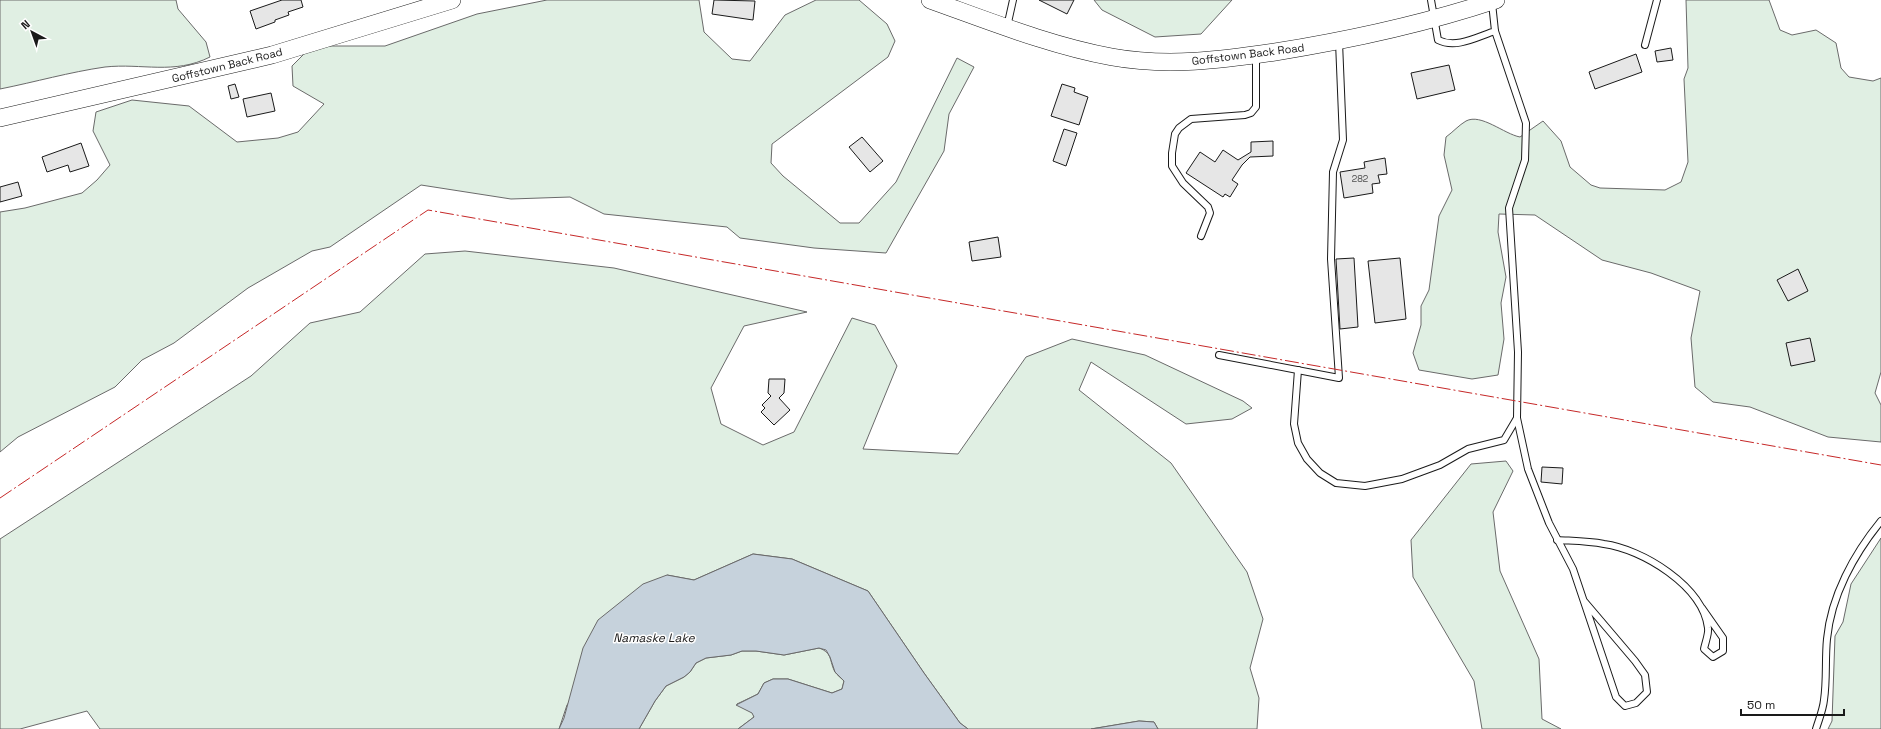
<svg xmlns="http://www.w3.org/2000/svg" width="1881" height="729" viewBox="0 0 1881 729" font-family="'Space Grotesk',sans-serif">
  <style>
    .green { fill: #e0efe3; stroke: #6a6a6a }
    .water { fill: #c6d2dc; stroke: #6a6a6a }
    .building { fill: #e6e6e6; stroke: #1a1a1a }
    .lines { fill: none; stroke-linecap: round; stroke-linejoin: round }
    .service-casing { stroke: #1a1a1a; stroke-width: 8 }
    .secondary-casing { stroke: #1a1a1a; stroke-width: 18 }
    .service { stroke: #fff; stroke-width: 6 }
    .secondary { stroke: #fff; stroke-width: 17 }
    .power { stroke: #c62828; stroke-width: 1; stroke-dasharray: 14 3 2 3; stroke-linecap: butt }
    .labels { text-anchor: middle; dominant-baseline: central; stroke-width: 3; stroke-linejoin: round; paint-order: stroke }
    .number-label { font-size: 9px; fill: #4d4d4d }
    .street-label { font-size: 11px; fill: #1a1a1a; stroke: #fff }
    .water-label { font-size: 12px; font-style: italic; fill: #1a1a1a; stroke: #fff }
  </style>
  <rect width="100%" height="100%" fill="#fff"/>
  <g class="green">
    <path d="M0,0H176L178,9L206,42L210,57C174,75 142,63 105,67C70,72 35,82 0,89Z"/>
    <polygon points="547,0 699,0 704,32 732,59 750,61 785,15 816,0 859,0 887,24 895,41 888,57 772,144 771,163 783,176 840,223 859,223 896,182 957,58 974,67 949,114 944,151 886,253 814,248 740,238 727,227 604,214 570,197 511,199 421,185 330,247 312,251 248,288 174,343 142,360 115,387 18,437 0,452 0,212 25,208 82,193 97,180 110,165 93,131 96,112 132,100 189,106 237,142 278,138 298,132 324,104 293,86 292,66 305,53 324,46 385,46 477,14"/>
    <polygon points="1094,0 1232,0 1201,34 1155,37 1102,10"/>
    <path d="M1686,0H1769L1780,30L1792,35L1816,30L1836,43L1841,68L1849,77L1873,81L1881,78V372L1875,393L1881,405V442L1828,437L1750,407L1713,402L1695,387L1691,338L1700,291L1651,273L1602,260L1535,215L1499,214L1498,232L1506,277L1501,303L1504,339L1498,375L1472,379L1419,370L1413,353L1421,325V306L1429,290L1439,216L1452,190L1444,155L1446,137C1453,132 1459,125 1466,121C1481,113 1504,134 1520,137L1543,121L1561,141L1570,167L1591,185L1600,188L1665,190L1681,182L1688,162L1684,79L1688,68Z"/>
    <polygon points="465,251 614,268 807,312 744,326 711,388 721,424 763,445 794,432 852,318 875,325 897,366 863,449 958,454 1026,357 1072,339 1145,355 1243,401 1252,408 1232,419 1186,424 1091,362 1079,390 1171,463 1247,572 1263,619 1250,668 1259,698 1257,729 1158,729 1154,722 1139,721 1091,729 968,729 960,723 924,673 868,591 792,559 753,554 694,580 667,575 567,705 559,729 100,729 87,711 20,729 0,729 0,539 251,376 310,323 360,312 425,254"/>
    <polygon points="1506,461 1513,471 1493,512 1500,571 1539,659 1542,719 1561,729 1482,729 1474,681 1413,577 1411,540 1471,464"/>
    <polygon points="1881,538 1881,729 1828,729 1832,721 1835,636 1843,622 1851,584"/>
    <path d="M819,648C833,653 829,661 835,672C837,675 841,678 844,681L842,689L832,693L788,679H773L764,683L758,694L737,704L753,713L754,717L738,729H639L655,701L666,686L684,677L690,672L696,663L706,658L731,655L742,651H756L784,655Z"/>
  </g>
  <g class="water">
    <polygon points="753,554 792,559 868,591 924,673 960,723 968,729 738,729 754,717 752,713 736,705 758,694 764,683 773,679 788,679 832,693 842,689 844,681 835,672 830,657 826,650 819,648 784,655 756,651 742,651 731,655 706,658 696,663 690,672 684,677 666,686 655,701 639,729 559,729 564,718 583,648 598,620 643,584 667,575 694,580"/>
    <polygon points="1139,721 1154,722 1158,729 1091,729"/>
  </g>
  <g class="building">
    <polygon points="282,0 301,0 303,7 288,12 289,15 275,20 275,22 256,29 250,11"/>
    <polygon points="714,0 755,1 753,20 712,14"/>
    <polygon points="1039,0 1074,0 1067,14"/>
    <polygon points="1671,48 1673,60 1657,62 1655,51"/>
    <polygon points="1636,54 1642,72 1595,89 1589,72"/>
    <polygon points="1449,65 1455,90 1417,99 1411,73"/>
    <polygon points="235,84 239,97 231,99 228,86"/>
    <polygon points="1062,84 1075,88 1074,92 1088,97 1079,125 1051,116"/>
    <polygon points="271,93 275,111 247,117 243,99"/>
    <polygon points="1064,129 1077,133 1066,166 1053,161"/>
    <polygon points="862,137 883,161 870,172 849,147"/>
    <polygon points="1273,141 1273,156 1250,157 1242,165 1232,180 1238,184 1230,197 1225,194 1223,197 1186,173 1200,152 1215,162 1223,150 1238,160 1251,152 1251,142"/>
    <polygon points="81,143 89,166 70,172 68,165 47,172 42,157"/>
    <polygon points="1385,158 1387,174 1378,175 1380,183 1372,184 1373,193 1344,198 1340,172 1365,168 1364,162"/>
    <polygon points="18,182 22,196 0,202 0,187"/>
    <polygon points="998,237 1001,257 972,261 969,242"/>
    <polygon points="1354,258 1358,327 1340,329 1336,259"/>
    <polygon points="1400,258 1406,319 1375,323 1368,261"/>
    <polygon points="1798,269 1808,291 1788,301 1777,280"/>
    <polygon points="1810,338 1815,361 1791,366 1786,343"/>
    <polygon points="769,379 785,379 784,393 779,398 790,410 774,425 761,412 765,408 762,405 771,396 768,393"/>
    <polygon points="1542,467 1563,468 1562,484 1541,482"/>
  </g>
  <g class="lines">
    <g class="service-casing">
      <g id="service">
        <path d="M1431,0L1438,40C1456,49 1477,37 1495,31L1492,3"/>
        <polyline points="1007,27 1013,0"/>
        <polyline points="1645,45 1657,0"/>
        <polyline points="1201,236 1210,213 1208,207 1183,183 1172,166 1172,153 1175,134 1179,128 1191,119 1245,115 1251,113 1256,107 1256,56"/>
        <polyline points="1219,355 1339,378 1331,259 1333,172 1343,140 1339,42"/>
        <polyline points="1298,370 1294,424 1298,443 1307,459 1320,473 1336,483 1365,486 1402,479 1440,465 1468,449 1504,440 1517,418 1518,352 1509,208 1525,160 1526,123 1495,31"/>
        <polyline points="1517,418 1528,469 1549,523 1573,569 1616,697 1625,706 1636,703 1647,692 1645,675 1635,661 1584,601"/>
        <path d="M1557,540C1573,541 1588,541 1604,544C1642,549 1703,586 1708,628C1709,634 1705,643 1704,649L1713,657L1723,651V638L1702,608"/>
        <path d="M1816,729C1819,719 1823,710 1824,700C1827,680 1825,659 1827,639C1831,596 1854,554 1881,521"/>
      </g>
    </g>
    <g class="secondary-casing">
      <g id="secondary">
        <path d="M930,0C989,21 1051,46 1112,57C1167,67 1221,60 1275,52C1350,40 1424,24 1496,0"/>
        <polyline points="0,118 272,55 452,0"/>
      </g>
    </g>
    <use href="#service" class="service"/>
    <use href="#secondary" class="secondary"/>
    <polyline class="power" points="0,498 428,210 1881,465"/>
  </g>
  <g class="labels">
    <g class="number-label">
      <text x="1360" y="179">282</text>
    </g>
    <g class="street-label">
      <text transform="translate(1248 54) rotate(-7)">Goffstown Back Road</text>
      <text transform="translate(227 65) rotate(-14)">Goffstown Back Road</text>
    </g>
    <g class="water-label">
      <text x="654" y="638">Namaske Lake</text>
    </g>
  </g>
  <g transform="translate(32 32) rotate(319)" stroke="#ffffff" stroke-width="3" paint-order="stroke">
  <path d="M0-3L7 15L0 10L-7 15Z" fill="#1a1a1a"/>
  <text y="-6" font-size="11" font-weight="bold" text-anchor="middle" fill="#1a1a1a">N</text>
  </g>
  <path d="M1741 709v6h103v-6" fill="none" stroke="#1a1a1a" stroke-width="2"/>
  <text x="1747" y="709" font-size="12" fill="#1a1a1a" stroke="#ffffff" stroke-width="3" paint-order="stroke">50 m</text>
</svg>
